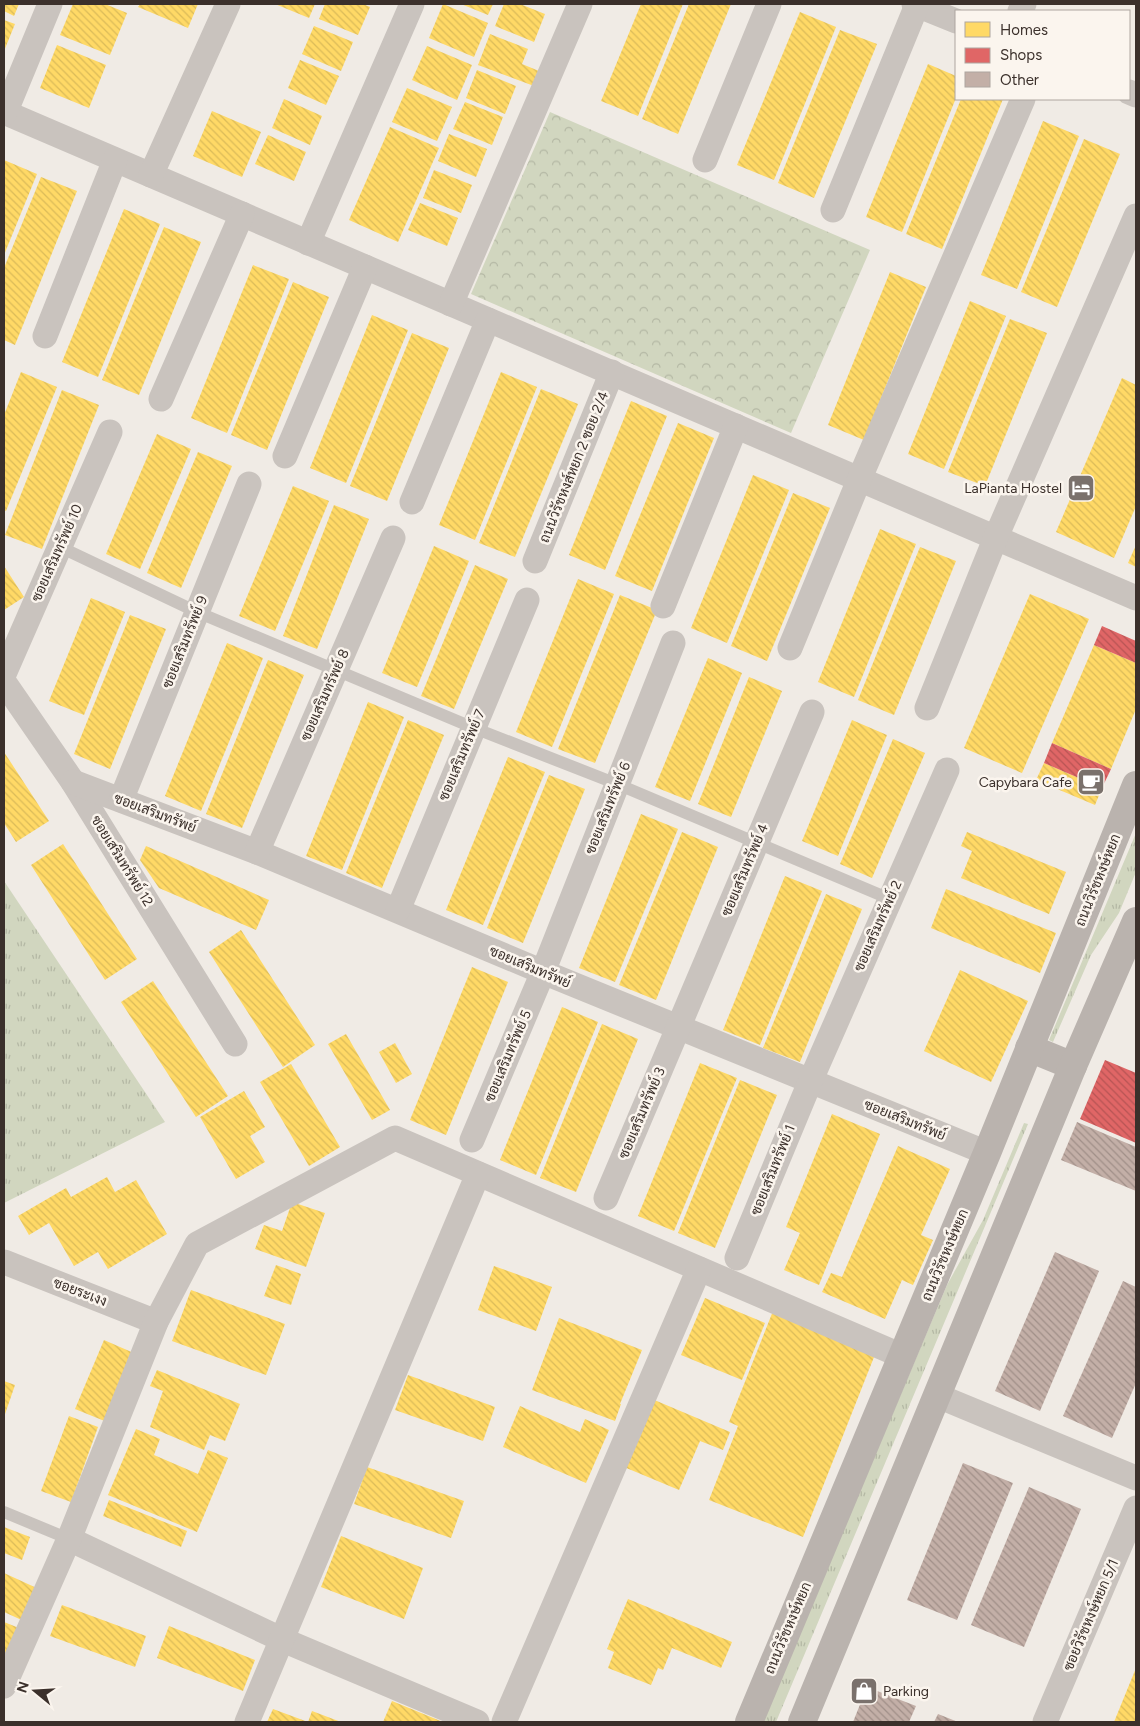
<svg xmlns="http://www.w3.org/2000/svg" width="1140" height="1726" viewBox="0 0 1140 1726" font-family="Figtree,Sarabun,sans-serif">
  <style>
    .grass { fill: url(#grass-tufts) }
    .forest { fill: url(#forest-crowns) }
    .homes { fill: url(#homes-back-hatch) }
    .shops { fill: url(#shops-back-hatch) }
    .building { fill: url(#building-back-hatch) }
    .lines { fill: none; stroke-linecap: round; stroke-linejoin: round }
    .service { stroke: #c9c3be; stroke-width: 12 }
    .minor { stroke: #c9c3be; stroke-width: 25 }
    .secondary { stroke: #bab3ae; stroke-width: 28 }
    .labels { text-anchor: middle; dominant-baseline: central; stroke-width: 5; stroke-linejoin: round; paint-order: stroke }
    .street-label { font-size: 14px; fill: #3b302b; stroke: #fbf5ee }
    .poi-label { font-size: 14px; fill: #3b302b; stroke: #fbf5ee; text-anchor: end }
  </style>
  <defs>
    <pattern id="grass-tufts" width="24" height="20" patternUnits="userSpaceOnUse" patternTransform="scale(1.25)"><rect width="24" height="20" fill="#d1d6bf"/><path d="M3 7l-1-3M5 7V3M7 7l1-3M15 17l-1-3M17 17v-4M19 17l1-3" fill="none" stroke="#b4b8a4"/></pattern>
    <pattern id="forest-crowns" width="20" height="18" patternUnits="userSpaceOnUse" patternTransform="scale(1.25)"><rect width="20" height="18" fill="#d1d6bf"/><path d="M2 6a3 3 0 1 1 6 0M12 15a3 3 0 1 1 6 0" fill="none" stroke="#b4b8a4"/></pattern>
    <pattern id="homes-back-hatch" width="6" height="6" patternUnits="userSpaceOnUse" patternTransform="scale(1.25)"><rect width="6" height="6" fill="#ffd966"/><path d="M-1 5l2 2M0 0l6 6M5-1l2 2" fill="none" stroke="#dbbb59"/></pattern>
    <pattern id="shops-back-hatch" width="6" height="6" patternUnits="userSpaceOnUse" patternTransform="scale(1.25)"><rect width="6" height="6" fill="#e06666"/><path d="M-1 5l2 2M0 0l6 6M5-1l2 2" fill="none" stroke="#b75454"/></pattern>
    <pattern id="building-back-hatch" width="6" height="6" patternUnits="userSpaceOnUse" patternTransform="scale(1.25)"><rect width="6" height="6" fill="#c3afa7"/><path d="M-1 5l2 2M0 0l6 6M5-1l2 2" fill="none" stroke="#a08f88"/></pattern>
  </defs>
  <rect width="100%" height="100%" fill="#f0ebe5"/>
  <g class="grass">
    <polygon points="1136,833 1136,872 1119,913 1091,955 1053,1042 1049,1040"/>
    <polygon points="4,881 165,1122 4,1203"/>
    <polygon points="1024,1123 1028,1124 776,1722 762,1722 947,1285 983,1220"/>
  </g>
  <polygon class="forest" points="550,112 870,250 791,433 471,294"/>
  <g class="homes">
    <polygon points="4,4 19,4 14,16 4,11"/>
    <polygon points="73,4 105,4 127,13 110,55 60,35"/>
    <polygon points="140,4 198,4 188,28 138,7"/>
    <polygon points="275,4 315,4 309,18"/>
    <polygon points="325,4 363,4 370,7 358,35 319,19"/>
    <polygon points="443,4 488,23 474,57 429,38"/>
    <polygon points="461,4 493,4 488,15"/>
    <polygon points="504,4 520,4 545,14 534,42 495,26"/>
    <polygon points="641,4 683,4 638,116 601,101"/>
    <polygon points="689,4 731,4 678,134 642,119"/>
    <polygon points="800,12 836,27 774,180 737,165"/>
    <polygon points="4,20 15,24 4,51"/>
    <polygon points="314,26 353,42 341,71 302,54"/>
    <polygon points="840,30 877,44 814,198 778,183"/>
    <polygon points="490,34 528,49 522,64 539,71 534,86 478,65"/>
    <polygon points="57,45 106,65 89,108 40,88"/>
    <polygon points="427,46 472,65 457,100 412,80"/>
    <polygon points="300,60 339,76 326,105 288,88"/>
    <polygon points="928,64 956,76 956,98 902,232 866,217"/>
    <polygon points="477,70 516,86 505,114 466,98"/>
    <polygon points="407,88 452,107 437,141 392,122"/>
    <polygon points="284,99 322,116 310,145 272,128"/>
    <polygon points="961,99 1003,99 942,249 906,234"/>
    <polygon points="465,102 503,117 492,145 453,129"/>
    <polygon points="212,111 261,132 242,177 193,156"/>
    <polygon points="1043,121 1079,136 1017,289 981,275"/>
    <polygon points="390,127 439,148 398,242 349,220"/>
    <polygon points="449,134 487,149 476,177 438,161"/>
    <polygon points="268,135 306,152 294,181 255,164"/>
    <polygon points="1084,139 1120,154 1057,307 1021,292"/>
    <polygon points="4,160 37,174 4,255"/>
    <polygon points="434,170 472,185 461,213 423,198"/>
    <polygon points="41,177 77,191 15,345 4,340 4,268"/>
    <polygon points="420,203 458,218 447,246 408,230"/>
    <polygon points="124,209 160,224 98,377 62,362"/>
    <polygon points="164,227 201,242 139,395 102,380"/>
    <polygon points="253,265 289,279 227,433 191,418"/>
    <polygon points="890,272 926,287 864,440 828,425"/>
    <polygon points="293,282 329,297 267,450 231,435"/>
    <polygon points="970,301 1006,316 944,469 908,454"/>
    <polygon points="372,315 408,330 346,483 310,468"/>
    <polygon points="1010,319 1047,333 985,486 948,472"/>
    <polygon points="412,333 449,348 387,501 350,486"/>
    <polygon points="21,372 57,387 6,511 4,510 4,415"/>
    <polygon points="501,372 537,387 475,540 439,525"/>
    <polygon points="1122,378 1136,385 1136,506 1114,558 1056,532"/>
    <polygon points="541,389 578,404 515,557 479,543"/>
    <polygon points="62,390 99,405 42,549 5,535"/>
    <polygon points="631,401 667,416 605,570 569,555"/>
    <polygon points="678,423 714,438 652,591 615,576"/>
    <polygon points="157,434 191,449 140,569 106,554"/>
    <polygon points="198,452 232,466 181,588 147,573"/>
    <polygon points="753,475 789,490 727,643 691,628"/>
    <polygon points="293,486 329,501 275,631 239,616"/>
    <polygon points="793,493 830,508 767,661 731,646"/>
    <polygon points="334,505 369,519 317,649 283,636"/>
    <polygon points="880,529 916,544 854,697 818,682"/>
    <polygon points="1136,545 1136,567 1128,563"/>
    <polygon points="434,546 469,561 417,687 382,673"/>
    <polygon points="920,547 956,561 894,715 858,700"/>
    <polygon points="475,565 508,579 454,709 421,696"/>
    <polygon points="4,566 24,597 4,610"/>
    <polygon points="578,579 614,594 552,747 516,732"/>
    <polygon points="1030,594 1089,619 1022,773 964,748"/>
    <polygon points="620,595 657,610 595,763 558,749"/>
    <polygon points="91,598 125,612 84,715 49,701"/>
    <polygon points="130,615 166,629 110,769 74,754"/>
    <polygon points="227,643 263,658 201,811 165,796"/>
    <polygon points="1094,645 1136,663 1136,709 1111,769 1052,743"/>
    <polygon points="708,658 742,673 690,801 655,787"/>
    <polygon points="268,660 304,675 242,828 206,814"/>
    <polygon points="749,677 782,691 731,817 698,804"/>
    <polygon points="368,702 404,717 342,870 306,856"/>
    <polygon points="408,720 444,735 382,888 346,873"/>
    <polygon points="852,720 887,735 838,856 802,841"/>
    <polygon points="893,739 925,753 872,878 840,864"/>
    <polygon points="4,752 49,821 16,842 4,823"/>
    <polygon points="508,757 545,772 483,925 446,910"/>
    <polygon points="1044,763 1102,788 1095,805 1036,780"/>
    <polygon points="549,775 585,789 523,943 487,928"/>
    <polygon points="641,814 678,829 615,982 579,968"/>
    <polygon points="682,832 718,847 656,1000 619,985"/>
    <polygon points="967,832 1066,872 1049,914 961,878 972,851 961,846"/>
    <polygon points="63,844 137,959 105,980 31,865"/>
    <polygon points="146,846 269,900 256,930 159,888 140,860"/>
    <polygon points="785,876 822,891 760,1045 723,1030"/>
    <polygon points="946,889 1056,933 1040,973 931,928"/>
    <polygon points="826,894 862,909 800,1062 763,1048"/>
    <polygon points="241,930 315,1045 283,1067 209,952"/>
    <polygon points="472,967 508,982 446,1135 410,1120"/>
    <polygon points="960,970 1028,1001 991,1082 924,1051"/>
    <polygon points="153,981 228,1096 196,1117 121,1002"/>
    <polygon points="562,1007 598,1022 536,1175 500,1160"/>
    <polygon points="602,1024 638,1039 576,1192 540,1178"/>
    <polygon points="346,1034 390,1110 372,1120 328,1044"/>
    <polygon points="395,1043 412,1074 396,1083 379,1052"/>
    <polygon points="700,1063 737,1078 674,1231 638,1216"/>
    <polygon points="291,1064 340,1147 309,1166 260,1082"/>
    <polygon points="740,1080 777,1095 715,1248 678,1233"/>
    <polygon points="244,1091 265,1127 250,1136 265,1162 236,1179 200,1117"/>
    <polygon points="832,1114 880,1134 819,1285 784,1270 800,1233 786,1227"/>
    <polygon points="898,1146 950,1169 921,1235 933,1240 913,1285 902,1280 885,1319 822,1292 831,1273 842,1277"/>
    <polygon points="107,1177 115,1192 136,1180 167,1234 108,1269 98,1252 74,1266 49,1223 29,1235 18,1216 66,1188 71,1197"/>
    <polygon points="292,1202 325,1213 306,1267 255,1249 264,1225 282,1231"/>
    <polygon points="276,1265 301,1274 291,1305 264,1296"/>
    <polygon points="494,1266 552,1287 536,1331 478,1310"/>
    <polygon points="191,1290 285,1324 266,1375 172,1341"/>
    <polygon points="705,1298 765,1323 742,1380 681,1355"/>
    <polygon points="773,1311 876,1352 803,1537 709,1500 738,1426 729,1422"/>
    <polygon points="559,1318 642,1350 620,1404 621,1404 615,1421 532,1390"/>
    <polygon points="104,1340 136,1354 107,1422 75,1409"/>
    <polygon points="157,1370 240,1404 225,1441 210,1435 204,1450 150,1427 163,1391 150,1386"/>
    <polygon points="408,1375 495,1407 483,1441 395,1410"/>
    <polygon points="4,1381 15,1385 4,1417"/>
    <polygon points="652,1399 730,1432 723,1450 700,1441 679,1490 624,1467"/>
    <polygon points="520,1406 580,1432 585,1419 609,1430 586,1483 503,1447"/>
    <polygon points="69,1416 98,1427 71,1502 41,1491"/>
    <polygon points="136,1429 160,1439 154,1455 198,1474 208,1450 228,1458 197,1532 108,1495"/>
    <polygon points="367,1467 464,1501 451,1538 354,1504"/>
    <polygon points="109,1500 187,1531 181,1547 103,1516"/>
    <polygon points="4,1527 30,1537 22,1560 4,1553"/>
    <polygon points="341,1536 423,1568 404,1619 321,1587"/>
    <polygon points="4,1573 41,1590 26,1622 4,1612"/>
    <polygon points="628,1599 732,1642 721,1668 672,1648 663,1670 658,1668 651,1685 608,1668 614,1652 607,1649"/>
    <polygon points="62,1605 146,1636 135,1667 50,1636"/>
    <polygon points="4,1622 19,1628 4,1668"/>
    <polygon points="169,1626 255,1660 243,1691 157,1658"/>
    <polygon points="1136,1668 1136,1722 1114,1722"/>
    <polygon points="392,1701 443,1722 383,1722"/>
    <polygon points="273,1709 308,1722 267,1722"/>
    <polygon points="312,1711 341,1722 308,1722"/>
  </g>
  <g class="shops">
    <polygon points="1102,626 1136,641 1136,663 1094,645"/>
    <polygon points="1052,743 1111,769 1102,788 1044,763"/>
    <polygon points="1105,1060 1136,1073 1136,1143 1080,1119"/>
  </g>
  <g class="building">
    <polygon points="1077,1122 1136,1147 1136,1191 1061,1160"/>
    <polygon points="1055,1252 1099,1271 1040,1411 995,1391"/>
    <polygon points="1123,1281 1136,1287 1136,1383 1112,1438 1063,1416"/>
    <polygon points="963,1463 1013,1483 957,1620 907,1600"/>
    <polygon points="1029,1487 1081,1509 1024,1647 971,1625"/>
    <polygon points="867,1687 916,1706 909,1722 853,1722"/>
    <polygon points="938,1714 958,1722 934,1722"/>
  </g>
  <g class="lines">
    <g class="service">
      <polyline points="60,547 197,612 474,728 617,784 890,899"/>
      <polyline points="4,1512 69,1539"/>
    </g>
    <g class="minor">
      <polyline points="914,4 956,21"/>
      <polyline points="1020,11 1024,4"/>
      <polyline points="1129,92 1136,95"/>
      <polyline points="4,112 1136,598"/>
      <polyline points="5,113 50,4"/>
      <polyline points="705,160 769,4"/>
      <polyline points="151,175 228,4"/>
      <polyline points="833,210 917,5"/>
      <polyline points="308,243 412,4"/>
      <polyline points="451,304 580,4"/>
      <polyline points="45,336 115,160"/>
      <polyline points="161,399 242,214"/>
      <polyline points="285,456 365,267"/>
      <polyline points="412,502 488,320"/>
      <polyline points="535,561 612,372"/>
      <polyline points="663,606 736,426"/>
      <polyline points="790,648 859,480 1023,99"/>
      <polyline points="4,674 110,432"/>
      <polyline points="4,682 73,782 235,1044"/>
      <polyline points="927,708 996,537 1136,216"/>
      <polyline points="73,782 257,852 543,972 987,1153"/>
      <polyline points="121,800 249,484"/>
      <polyline points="257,852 393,538"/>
      <polyline points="398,910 527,600"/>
      <polyline points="472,1140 543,972 673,643"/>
      <polyline points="606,1198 812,712"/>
      <polyline points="737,1258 810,1082 947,770"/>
      <polyline points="4,1262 156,1322"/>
      <polyline points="938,1396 1136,1478"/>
      <polyline points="69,1539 283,1640 477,1722"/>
      <polyline points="4,1686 69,1539 156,1322 197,1244 395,1138 902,1356"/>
      <polyline points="247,1722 478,1174"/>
      <polyline points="504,1722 699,1269"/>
      <polyline points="1045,1722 1136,1508"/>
    </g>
    <g class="secondary">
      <polyline points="1029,1048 1073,1066"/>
      <polyline points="749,1722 987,1153 1136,785"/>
      <polyline points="802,1722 1073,1066 1136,921"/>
    </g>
  </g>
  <defs>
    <g id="hotel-square" transform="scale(1.4375)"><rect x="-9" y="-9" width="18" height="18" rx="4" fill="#7a716c" stroke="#fbf5ee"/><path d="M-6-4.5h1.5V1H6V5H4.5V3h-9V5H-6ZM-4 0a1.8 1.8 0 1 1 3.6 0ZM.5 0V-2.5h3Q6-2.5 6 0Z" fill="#fff"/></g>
    <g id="cafe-square" transform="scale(1.4375)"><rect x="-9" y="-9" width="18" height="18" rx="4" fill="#7a716c" stroke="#fbf5ee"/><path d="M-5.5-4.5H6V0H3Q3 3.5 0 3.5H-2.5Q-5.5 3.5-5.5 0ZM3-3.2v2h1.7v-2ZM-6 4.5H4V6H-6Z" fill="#fff"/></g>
    <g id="shop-square" transform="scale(1.4375)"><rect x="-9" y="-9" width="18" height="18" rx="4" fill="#7a716c" stroke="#fbf5ee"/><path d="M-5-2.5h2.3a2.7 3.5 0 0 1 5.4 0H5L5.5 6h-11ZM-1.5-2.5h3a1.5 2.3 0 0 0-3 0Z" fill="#fff"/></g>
  </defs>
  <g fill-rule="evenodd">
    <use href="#hotel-square" x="1081" y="488"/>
    <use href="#cafe-square" x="1091" y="782"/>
    <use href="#shop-square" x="864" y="1691"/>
  </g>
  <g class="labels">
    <g class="street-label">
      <text transform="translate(574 467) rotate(-68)">ถนนวิรัชหงส์หยก 2 ซอย 2/4</text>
      <text transform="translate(57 553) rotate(-66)">ซอยเสริมทรัพย์ 10</text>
      <text transform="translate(185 642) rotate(-68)">ซอยเสริมทรัพย์ 9</text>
      <text transform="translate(325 695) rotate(-66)">ซอยเสริมทรัพย์ 8</text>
      <text transform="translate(462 755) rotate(-67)">ซอยเสริมทรัพย์ 7</text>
      <text transform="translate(608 808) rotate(-68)">ซอยเสริมทรัพย์ 6</text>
      <text transform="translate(155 813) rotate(21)">ซอยเสริมทรัพย์</text>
      <text transform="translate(122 861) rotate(58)">ซอยเสริมทรัพย์ 12</text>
      <text transform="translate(745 870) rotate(-67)">ซอยเสริมทรัพย์ 4</text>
      <text transform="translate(1098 880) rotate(-68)">ถนนวิรัชหงษ์หยก</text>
      <text transform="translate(878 926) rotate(-66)">ซอยเสริมทรัพย์ 2</text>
      <text transform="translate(530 967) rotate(23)">ซอยเสริมทรัพย์</text>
      <text transform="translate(508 1056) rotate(-67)">ซอยเสริมทรัพย์ 5</text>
      <text transform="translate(642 1113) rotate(-67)">ซอยเสริมทรัพย์ 3</text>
      <text transform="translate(905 1120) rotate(22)">ซอยเสริมทรัพย์</text>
      <text transform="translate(773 1170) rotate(-68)">ซอยเสริมทรัพย์ 1</text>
      <text transform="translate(945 1255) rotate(-67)">ถนนวิรัชหงษ์หยก</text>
      <text transform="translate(80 1292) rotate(21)">ซอยระเงง</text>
      <text transform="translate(1091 1615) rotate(-67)">ซอยวิรัชหงษ์หยก 5/1</text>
      <text transform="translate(788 1628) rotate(-67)">ถนนวิรัชหงษ์หยก</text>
    </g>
    <g class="poi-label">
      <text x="1062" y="488">LaPianta Hostel</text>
      <text x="1072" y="782">Capybara Cafe</text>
      <text x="883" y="1691" text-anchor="start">Parking</text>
    </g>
  </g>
  <rect width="1140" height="1726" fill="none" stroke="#3b302b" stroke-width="10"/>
  <rect x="955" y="10" width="175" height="90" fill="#fbf5ee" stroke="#aea6a0"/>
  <rect x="965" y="22" width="25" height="15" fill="#ffd966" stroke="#aea6a0"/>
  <text x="1000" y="35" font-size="15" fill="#3b302b">Homes</text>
  <rect x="965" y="48" width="25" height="15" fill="#e06666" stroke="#aea6a0"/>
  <text x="1000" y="60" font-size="15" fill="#3b302b">Shops</text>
  <rect x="965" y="72" width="25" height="15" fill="#c3afa7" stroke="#aea6a0"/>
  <text x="1000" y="85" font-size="15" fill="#3b302b">Other</text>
  <g transform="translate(35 1691) rotate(288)" stroke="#fbf5ee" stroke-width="4" paint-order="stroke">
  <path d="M0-4L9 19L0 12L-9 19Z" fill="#3b302b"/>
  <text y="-8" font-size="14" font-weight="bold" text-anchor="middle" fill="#3b302b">N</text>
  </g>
</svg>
